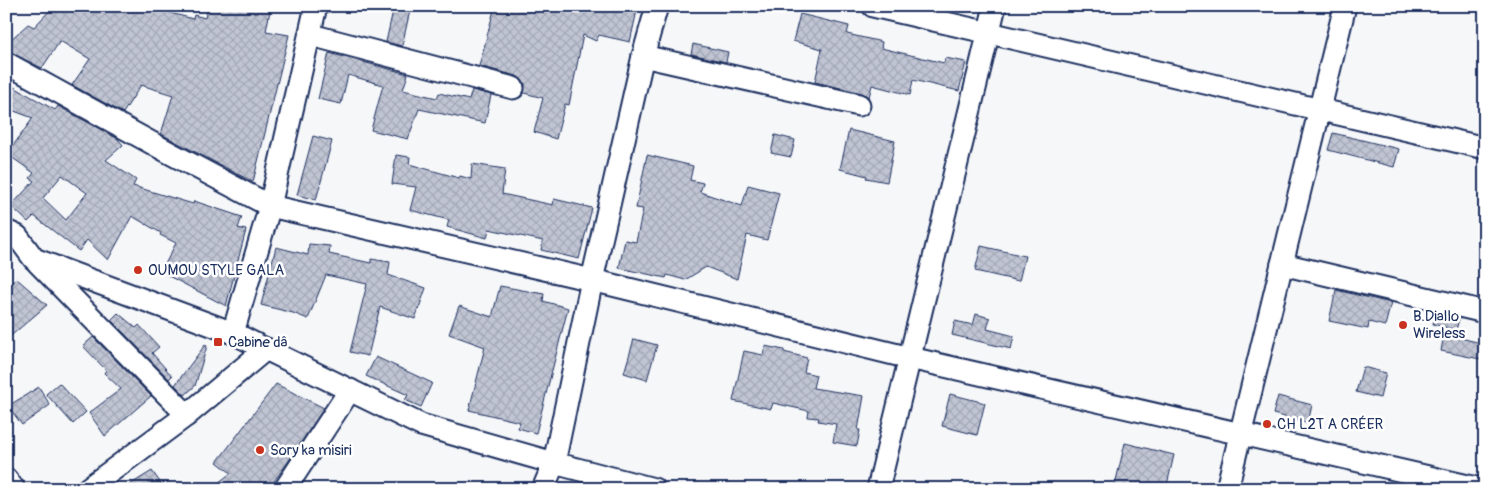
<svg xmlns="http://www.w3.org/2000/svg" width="1491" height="495" viewBox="0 0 1491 495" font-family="Pangolin,sans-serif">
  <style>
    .building { fill: url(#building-cross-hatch); stroke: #1b2f5e; fill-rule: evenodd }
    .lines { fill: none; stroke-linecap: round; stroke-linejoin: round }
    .street-casing { stroke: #1b2f5e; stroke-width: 25 }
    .street { stroke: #fff; stroke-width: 21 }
    .poi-dot { fill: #c8321e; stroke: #fff; stroke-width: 2 }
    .labels { text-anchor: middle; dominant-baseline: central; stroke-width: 5; stroke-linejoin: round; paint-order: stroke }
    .poi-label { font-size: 15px; fill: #1b2f5e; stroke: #fff; text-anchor: start }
  </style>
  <defs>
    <pattern id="building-cross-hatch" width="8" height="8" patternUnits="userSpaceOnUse" patternTransform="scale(1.25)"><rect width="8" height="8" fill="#c0c4d3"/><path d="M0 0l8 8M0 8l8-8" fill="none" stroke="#a4a9b8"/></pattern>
  </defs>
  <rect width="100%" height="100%" fill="#f6f7f9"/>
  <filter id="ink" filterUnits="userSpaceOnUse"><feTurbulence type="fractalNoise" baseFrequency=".02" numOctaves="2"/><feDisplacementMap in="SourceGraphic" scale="10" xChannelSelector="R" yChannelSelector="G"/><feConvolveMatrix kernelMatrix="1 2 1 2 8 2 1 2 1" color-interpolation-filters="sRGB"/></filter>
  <g filter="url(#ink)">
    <g class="building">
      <polygon points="54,6 145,6 193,19 194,15 205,18 208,6 271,6 266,31 289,35 253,182 161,134 173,95 141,85 123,113 72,85 90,59 60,41 42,68 7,51 8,42 28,24 34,27"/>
      <polygon points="394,6 411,6 402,46 386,42"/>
      <polygon points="495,6 638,6 630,42 599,35 596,41 583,35 569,105 565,104 556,139 534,132 543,98 524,93 525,84 522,80 517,76 479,66"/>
      <polygon points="800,14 849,26 847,34 882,42 881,48 944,63 945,58 966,62 959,91 913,80 910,95 872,85 869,97 862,93 815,82 822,49 793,41"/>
      <polygon points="693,44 728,52 726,62 691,54"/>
      <polygon points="329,53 408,74 403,90 437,98 439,93 469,100 472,90 491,95 485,123 419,109 408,139 371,130 383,85 348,75 341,104 318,99"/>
      <path d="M14,87L55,110L58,106L118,139L123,145L106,160L136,180L133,186L193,204L194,201L242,217L238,228L246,230L226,306L161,272L176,243L160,235L161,233L132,216L108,260L87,240L79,251L34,216L28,222L11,206L34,181L30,178L34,173L7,154L33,118L6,108V98ZM62,175L87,193L66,220L43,198Z"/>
      <polygon points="849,130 895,141 887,182 866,178 867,176 840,169"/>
      <polygon points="1333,133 1399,149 1394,167 1328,150"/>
      <polygon points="775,135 795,140 791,157 771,153"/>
      <polygon points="313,136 332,141 316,200 297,195"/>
      <polygon points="396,155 410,157 409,164 459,178 460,176 471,179 472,164 505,169 502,194 553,205 554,199 592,208 579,259 541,250 543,241 489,229 487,238 447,227 449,220 410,210 416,187 392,184"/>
      <polygon points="647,155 693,166 690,180 703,183 700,192 742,206 748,185 779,193 767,240 747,235 737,279 706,267 685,280 667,275 666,278 619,268 625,240 636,242 643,209 636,208"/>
      <polygon points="309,244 330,246 329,254 371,263 371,259 390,262 388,275 426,288 415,319 380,307 368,356 350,352 367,284 326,275 308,319 293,313 261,305 276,247 308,255"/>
      <polygon points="981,246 1025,256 1019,281 975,271"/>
      <polygon points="16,278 47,305 6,340 6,289"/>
      <polygon points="500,286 544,294 543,301 568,308 536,433 518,428 520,422 469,410 485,347 449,334 459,306 492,317"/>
      <polygon points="1336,290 1391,303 1385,326 1369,322 1368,329 1329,321"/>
      <polygon points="118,313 136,328 139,325 159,347 152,353 172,376 169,379 111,320"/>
      <polygon points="1436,313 1459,319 1456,330 1433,324"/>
      <polygon points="976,314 990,318 987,329 1014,336 1011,349 952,335 955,321 973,325"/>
      <polygon points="1444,334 1485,344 1485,360 1441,351"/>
      <polygon points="93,337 151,396 105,436 89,413 121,389 104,373 106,370 83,346"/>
      <polygon points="634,339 657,345 647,380 624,373"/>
      <polygon points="205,345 207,346 195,386 185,395 175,385"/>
      <polygon points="765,346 784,350 784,352 807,358 804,372 816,375 813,388 864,396 858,430 860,430 857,446 833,442 836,424 818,421 819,418 808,417 809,411 773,403 771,409 733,401 744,351 763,355"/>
      <polygon points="376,357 432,383 421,407 405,400 408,395 366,376"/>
      <polygon points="1363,367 1386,373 1380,398 1356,392"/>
      <polygon points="59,383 86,412 73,424 46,394"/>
      <polygon points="276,384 324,408 286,465 268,489 210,489 231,473 217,462"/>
      <polygon points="39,387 50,405 22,425 8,406"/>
      <polygon points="950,394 985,403 977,435 942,426"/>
      <polygon points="1278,396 1312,405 1308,423 1273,414"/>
      <polygon points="1125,443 1174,455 1166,489 1114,489"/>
      <polygon points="152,471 165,489 123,489"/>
    </g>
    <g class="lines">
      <g class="street-casing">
        <g id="street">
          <polyline points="873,6 1485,148"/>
          <polyline points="311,35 513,88"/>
          <polyline points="643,56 859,105"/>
          <polyline points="6,63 170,153 270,206 592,280 910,358 1481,489"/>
          <polyline points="6,231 17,236 34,259 233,333 421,425 554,463 654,489"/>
          <polyline points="38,263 187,415"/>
          <polyline points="1282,264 1485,312"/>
          <polyline points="233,333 270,206 316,6"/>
          <polyline points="6,479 14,489"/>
          <polyline points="87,489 187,415 266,349"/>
          <polyline points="285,489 350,390"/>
          <polyline points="543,489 554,463 592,280 643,56 657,6"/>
          <polyline points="878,489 995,6"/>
          <polyline points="1227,489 1345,6"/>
        </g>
      </g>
      <use href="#street" class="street"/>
    </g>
  </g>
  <g class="poi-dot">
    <circle cx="138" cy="270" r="5"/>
    <circle cx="1403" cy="325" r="5"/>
    <rect x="213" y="337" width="10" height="10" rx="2.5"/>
    <circle cx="1267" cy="424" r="5"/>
    <circle cx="260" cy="450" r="5"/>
  </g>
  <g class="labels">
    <g class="poi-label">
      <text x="148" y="270">OUMOU STYLE GALA</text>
      <text x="1413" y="316">B.Diallo<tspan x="1413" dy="17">Wireless</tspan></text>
      <text x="228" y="342">Cabine dâ</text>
      <text x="1277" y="424">CH L2T A CRÉER</text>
      <text x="270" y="450">Sory ka misiri</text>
    </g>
  </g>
  <rect width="1491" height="495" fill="none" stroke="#fff" stroke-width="25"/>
  <rect x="12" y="12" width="1466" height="470" fill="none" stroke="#1b2f5e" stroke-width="2" filter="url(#ink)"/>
</svg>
